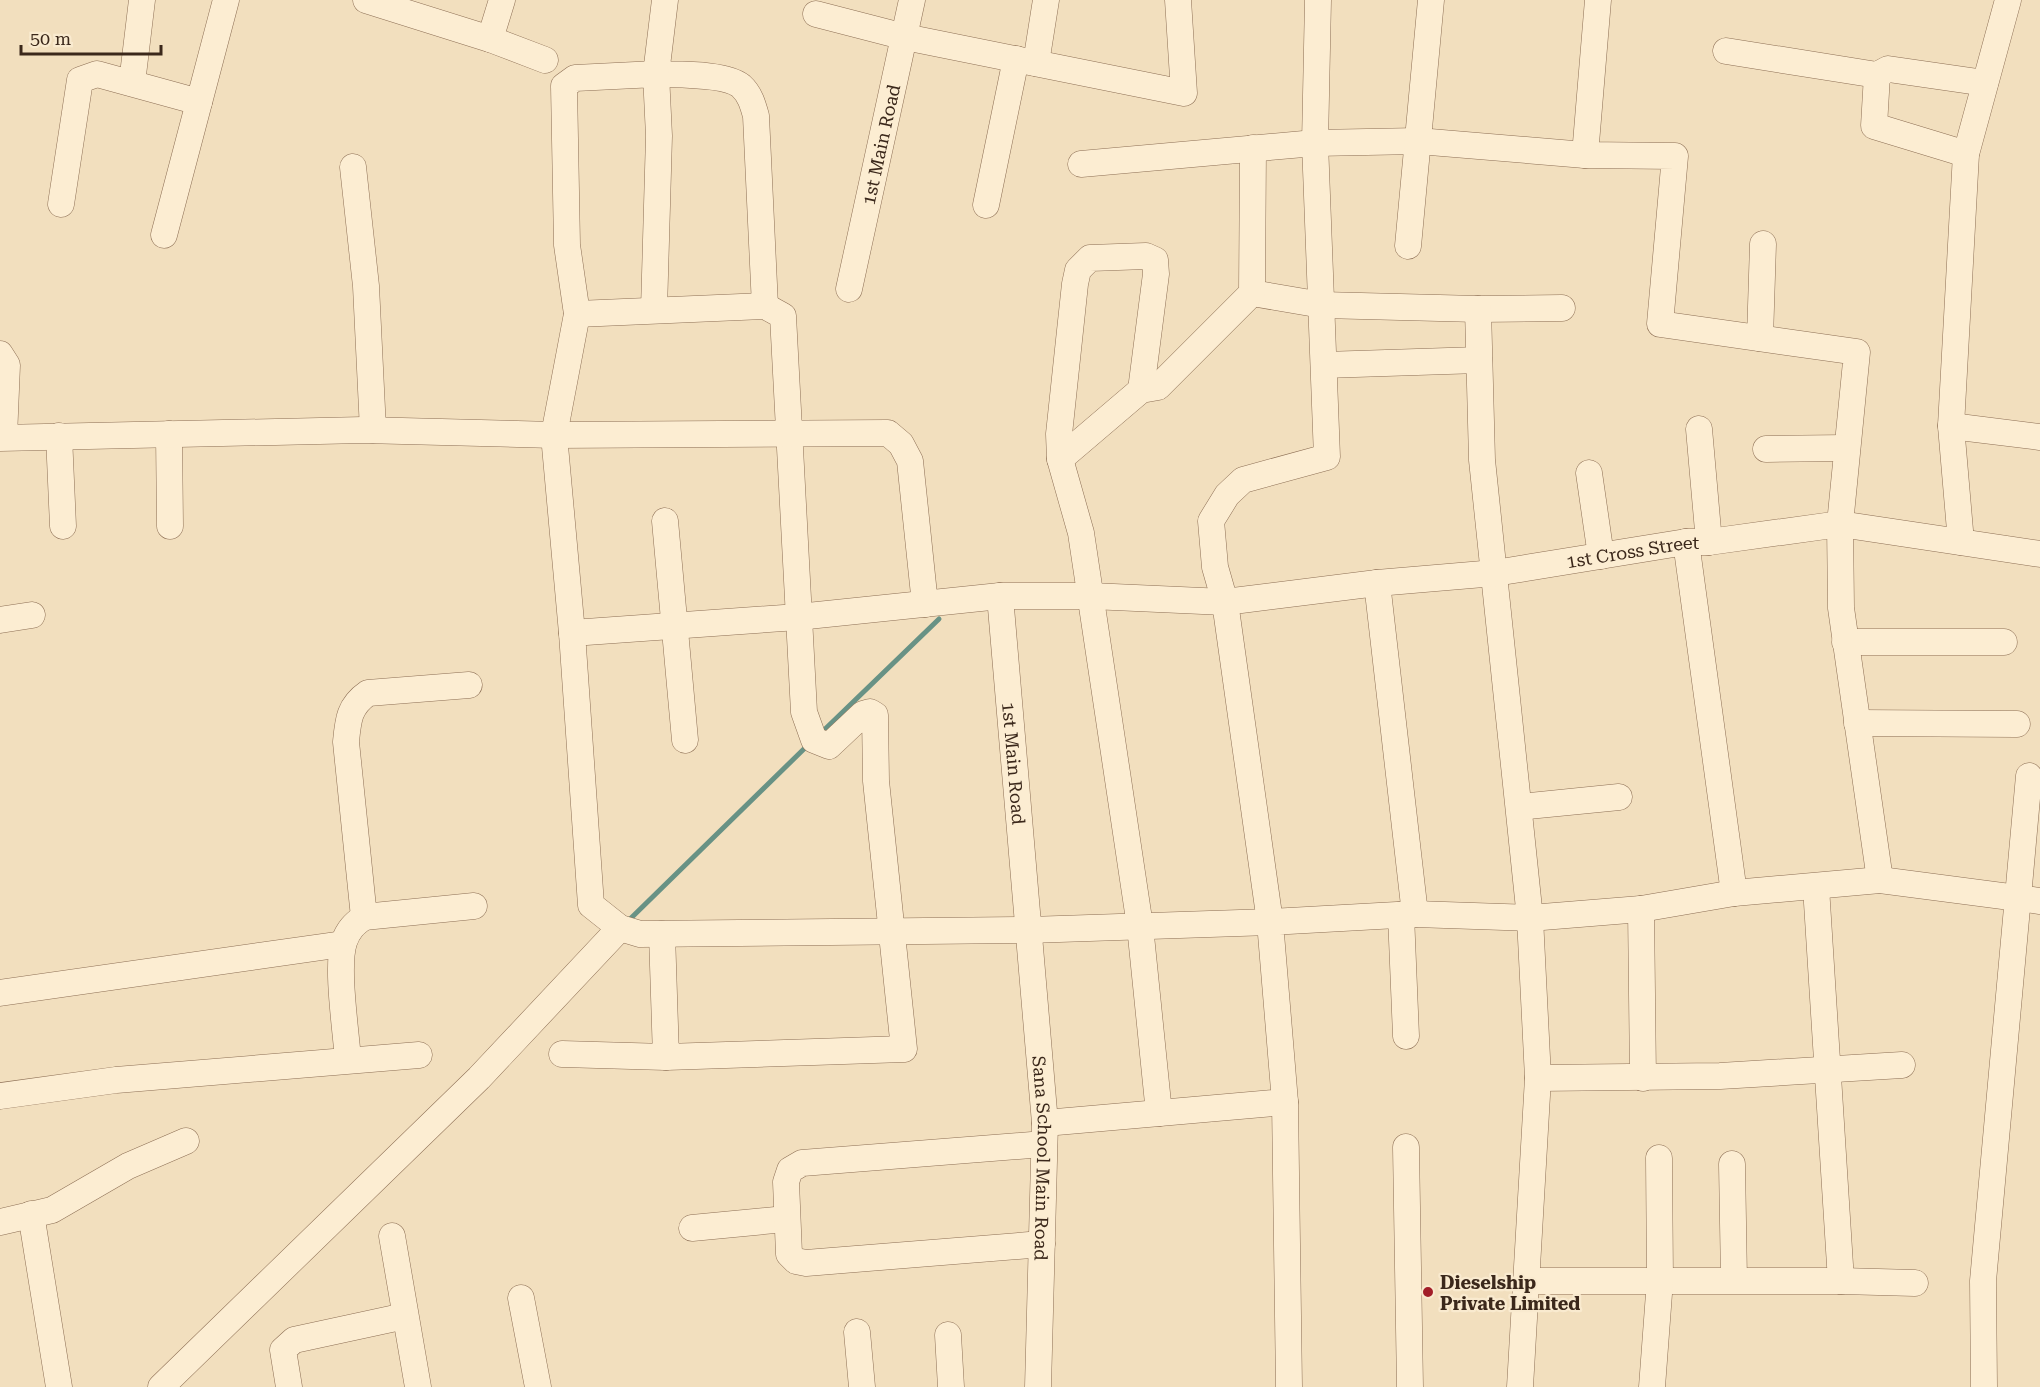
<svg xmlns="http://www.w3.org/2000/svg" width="2040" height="1387" viewBox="0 0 2040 1387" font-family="'Roboto Serif',serif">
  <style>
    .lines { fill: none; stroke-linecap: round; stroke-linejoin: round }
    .stream { stroke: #689285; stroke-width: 5 }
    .minor-casing { stroke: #8d6f55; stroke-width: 27 }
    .minor { stroke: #fcedd2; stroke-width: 26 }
    .poi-dot { fill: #a21e28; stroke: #f9eacf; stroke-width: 2 }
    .labels { text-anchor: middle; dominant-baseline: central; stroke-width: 4.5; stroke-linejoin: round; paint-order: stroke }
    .street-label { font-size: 18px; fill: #3b281b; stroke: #f9eacf }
    .poi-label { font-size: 18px; font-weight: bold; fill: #3b281b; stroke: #f9eacf; text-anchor: start }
  </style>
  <rect width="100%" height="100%" fill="#f2dfbe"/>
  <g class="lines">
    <g class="stream">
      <polyline points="820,734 939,619"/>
      <polyline points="627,922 809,744"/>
    </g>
    <g class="minor-casing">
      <g id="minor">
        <polyline points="366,0 490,39 545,60"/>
        <path d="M665,0L656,74C677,75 725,73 741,86C750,94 753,105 756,116L765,306"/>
        <polyline points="816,14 905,37 1184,93 1178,0"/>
        <polyline points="490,39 502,0"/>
        <polyline points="1726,51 1877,75 1888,69 1985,83"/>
        <polyline points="1036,63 1046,0"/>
        <polyline points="1877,75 1874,126 1966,154"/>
        <polyline points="132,83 142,0"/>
        <polyline points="1585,155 1598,0"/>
        <polyline points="1081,164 1315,143 1418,141 1585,155 1675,156 1660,324 1857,352 1840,524 1841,608 1880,880"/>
        <polyline points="353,167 366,286 373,430"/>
        <polyline points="61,204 80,80 97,74 199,102"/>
        <polyline points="986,205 1016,59"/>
        <polyline points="164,235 226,0"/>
        <polyline points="1408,246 1431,0"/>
        <path id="s1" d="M849,289L912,0"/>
        <polyline points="1252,293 1322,305 1478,309 1562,308"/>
        <polyline points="1478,309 1482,460 1530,918 1538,1078 1520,1387"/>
        <polyline points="654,310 659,136 656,74 575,78 564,86 567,245 577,314 554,435 572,633 591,905 620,928 640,934 1029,930 1270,922 1225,602 1215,567 1211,521 1227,495 1243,480 1327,457 1315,143 1318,0"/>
        <polyline points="577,314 765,306 783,316 804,712 814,740 829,746 863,714 870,712 875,715 876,781 904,1049 666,1057 662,934"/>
        <polyline points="1760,338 1763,244"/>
        <polyline points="0,354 7,365 4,437"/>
        <polyline points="1324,365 1479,360"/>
        <polyline points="1141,390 1156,274 1155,260 1146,256 1090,258 1078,270 1075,284 1059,434 1060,459 1081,533 1140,926 1159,1113"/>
        <polyline points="1951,426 2040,437"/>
        <polyline points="1699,429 1709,542"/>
        <polyline points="169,434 170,526"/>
        <polyline points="59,436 63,526"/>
        <polyline points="0,438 363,430 554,435 888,433 901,444 910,461 925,604"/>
        <polyline points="1766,449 1847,448"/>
        <polyline points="1060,459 1141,390 1158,387 1252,293 1253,148"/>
        <polyline points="1589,473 1601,556"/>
        <polyline points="665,521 685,740"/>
        <polyline points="1686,542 1734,893"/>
        <polyline points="1961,542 1951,426 1966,154 2008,0"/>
        <polyline points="1377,583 1415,914"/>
        <path id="s2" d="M1000,596L1045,1123L1038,1387"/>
        <polyline points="0,620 32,615"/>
        <path id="s3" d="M572,633L798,617L1000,596H1091L1225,602L1377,583L1495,573L1686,542H1709L1840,524L2040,554"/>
        <polyline points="1845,642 2004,642"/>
        <polyline points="1857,723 2017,724"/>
        <polyline points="1519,807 1619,797"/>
        <polyline points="1816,887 1841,1281"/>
        <polyline points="1641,909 1643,1078"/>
        <polyline points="1401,915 1406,1036"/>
        <polyline points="364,917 474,906"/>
        <polyline points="0,993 343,944"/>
        <polyline points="562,1054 666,1057"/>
        <path d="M348,1060C346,1031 336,967 344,942C348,930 354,924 364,917L346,742C348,720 349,706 368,693L469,685"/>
        <polyline points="1538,1078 1720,1076 1902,1065"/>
        <polyline points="0,1096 116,1080 419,1055"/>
        <polyline points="1285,1102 1289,1387"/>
        <polyline points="1045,1123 1285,1102 1270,922 1415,914 1530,918 1641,909 1734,893 1880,880 2040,901"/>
        <polyline points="1406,1147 1410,1387"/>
        <polyline points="1732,1164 1734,1280"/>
        <polyline points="31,1214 59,1387"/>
        <polyline points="0,1222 52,1210 128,1166 186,1141"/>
        <polyline points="692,1228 786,1219"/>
        <polyline points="392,1236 418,1387"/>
        <polyline points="1042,1244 806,1263 796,1261 789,1254 786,1182 790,1170 802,1163 1044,1144"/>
        <polyline points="1526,1281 1841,1281 1915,1283"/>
        <polyline points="521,1298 538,1387"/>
        <polyline points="857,1332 862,1387"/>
        <polyline points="948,1335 951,1387"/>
        <polyline points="161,1387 479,1078 620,928"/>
        <polyline points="289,1387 283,1350 294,1340 405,1316"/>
        <polyline points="1652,1387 1660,1280 1659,1158"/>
        <polyline points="1984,1387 1983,1281 2029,776"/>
      </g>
    </g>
    <use href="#minor" class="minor"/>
  </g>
  <circle class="poi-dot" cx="1428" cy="1292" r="6"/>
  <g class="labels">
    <g class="street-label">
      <text stroke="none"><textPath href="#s1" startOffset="148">1st Main Road</textPath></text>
      <text stroke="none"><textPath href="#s3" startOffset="1066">1st Cross Street</textPath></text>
      <text stroke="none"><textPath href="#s2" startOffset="168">1st Main Road</textPath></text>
      <text stroke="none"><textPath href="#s2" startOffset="564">Sana School Main Road</textPath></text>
    </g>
    <g class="poi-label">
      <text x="1440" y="1282">Dieselship<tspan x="1440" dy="21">Private Limited</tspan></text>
    </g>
  </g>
  <path d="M21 45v9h140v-9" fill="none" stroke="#3b281b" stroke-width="3"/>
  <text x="30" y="45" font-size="18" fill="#3b281b" stroke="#f9eacf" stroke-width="4.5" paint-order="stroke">50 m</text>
</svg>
